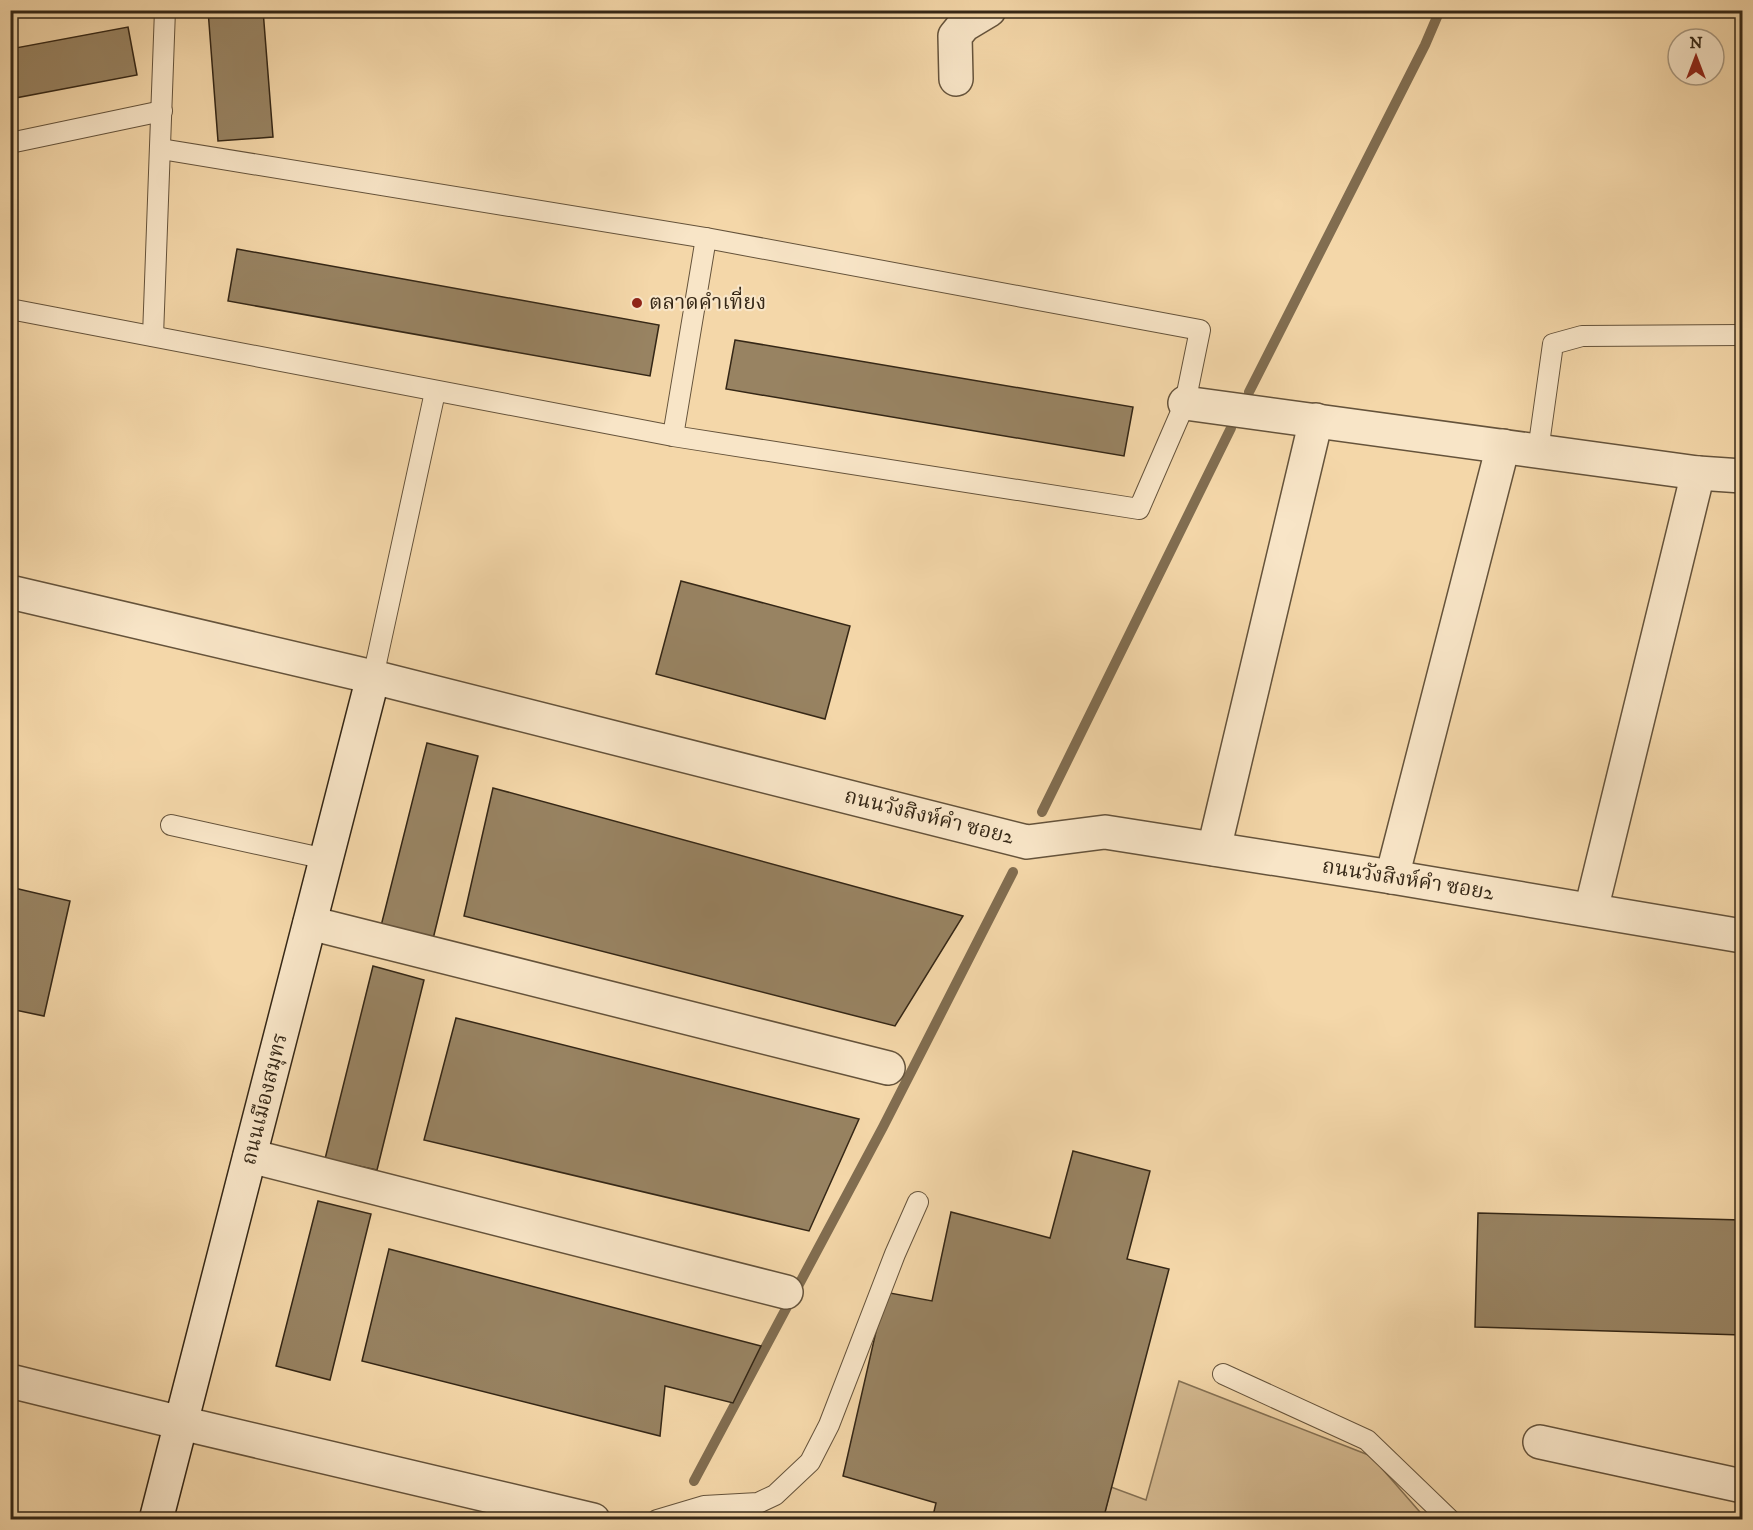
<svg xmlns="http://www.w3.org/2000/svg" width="1753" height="1530" viewBox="0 0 1753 1530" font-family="'IM FELL DW Pica','Noto Serif Thai',serif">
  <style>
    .green { fill: #d4b990; stroke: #847053; stroke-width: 1.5 }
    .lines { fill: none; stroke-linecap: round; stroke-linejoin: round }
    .stream { stroke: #816d50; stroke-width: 10 }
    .building { fill: #988362; stroke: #352716; stroke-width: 1.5 }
    .lane-casing { stroke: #65533b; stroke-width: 22 }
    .street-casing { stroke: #65533b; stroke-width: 36 }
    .secondary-casing { stroke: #352716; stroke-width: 36 }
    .lane { stroke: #f8e5c7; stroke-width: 20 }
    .street { stroke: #f8e5c7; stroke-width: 33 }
    .secondary { stroke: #f8e5c7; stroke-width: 33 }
    .poi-dot { fill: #8f2418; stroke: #f8e5c7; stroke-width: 2 }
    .labels { text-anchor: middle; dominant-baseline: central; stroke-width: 4.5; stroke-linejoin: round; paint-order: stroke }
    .poi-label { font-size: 21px; fill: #352716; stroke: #f8e5c7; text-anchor: start }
    .street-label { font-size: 21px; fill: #352716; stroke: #f8e5c7 }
  </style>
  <rect width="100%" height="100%" fill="#f4d7a9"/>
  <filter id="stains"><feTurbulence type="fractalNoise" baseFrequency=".00333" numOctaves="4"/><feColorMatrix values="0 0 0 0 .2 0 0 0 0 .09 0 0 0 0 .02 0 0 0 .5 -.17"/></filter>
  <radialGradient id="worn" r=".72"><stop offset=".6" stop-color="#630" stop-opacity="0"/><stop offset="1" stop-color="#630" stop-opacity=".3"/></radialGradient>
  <polygon class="green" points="1179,1381 1371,1456 1426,1519 1103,1520 1111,1487 1146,1500"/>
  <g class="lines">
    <g class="stream">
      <polyline points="1249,392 1425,45 1440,10"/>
      <polyline points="1042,812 1231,428"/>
      <polyline points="694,1481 883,1127 1013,872"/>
    </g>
  </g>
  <g class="building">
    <polygon points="208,10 263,10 273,137 218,141"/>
    <polygon points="128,27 137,75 10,99 10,49"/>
    <polygon points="237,249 659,325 650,376 228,301"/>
    <polygon points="735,340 1133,407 1124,456 726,389"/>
    <polygon points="681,581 850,626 825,719 656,674"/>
    <polygon points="427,743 478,756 432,943 380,930"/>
    <polygon points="493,788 963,916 895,1026 464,916"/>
    <polygon points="10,887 70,901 44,1016 10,1009"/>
    <polygon points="373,966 424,980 377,1170 325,1159"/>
    <polygon points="456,1018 859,1119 809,1231 424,1140"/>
    <polygon points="1073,1151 1150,1171 1127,1259 1169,1269 1103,1520 932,1520 936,1503 843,1476 885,1292 932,1301 951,1212 1050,1238"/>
    <polygon points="318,1201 371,1214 330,1380 276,1366"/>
    <polygon points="1478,1213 1742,1220 1742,1335 1475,1327"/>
    <polygon points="389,1249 761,1346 733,1403 665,1386 660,1436 362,1361"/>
  </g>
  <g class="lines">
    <g class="lane-casing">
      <g id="lane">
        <polyline points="10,143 162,111"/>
        <polyline points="10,309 673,436 1139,509 1185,403 1200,330 706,238 161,149"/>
        <polyline points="153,336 165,10"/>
        <polyline points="673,436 706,238"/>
        <polyline points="1538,451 1553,344 1582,336 1742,335"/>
        <polyline points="373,677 435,392"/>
        <polyline points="171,825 326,859"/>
        <polyline points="1223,1374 1367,1440 1450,1520"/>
        <polyline points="657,1520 704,1506 758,1503 775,1495 810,1462 829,1425 895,1254 918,1202"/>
      </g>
    </g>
    <g class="street-casing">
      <g id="street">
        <polyline points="956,79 955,36 964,25 989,10"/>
        <polyline points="1185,403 1698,473 1742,476"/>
        <polyline points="10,592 373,677 1027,842 1105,832 1392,877 1742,936"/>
        <polyline points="1214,849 1316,420"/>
        <polyline points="1392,877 1503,446"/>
        <polyline points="1591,910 1698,473"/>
        <polyline points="310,923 888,1068"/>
        <polyline points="250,1156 786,1292"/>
        <polyline points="10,1381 181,1423 593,1520"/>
        <polyline points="1540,1442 1742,1486"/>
      </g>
    </g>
    <g class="secondary-casing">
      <polyline id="secondary" points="156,1520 373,677"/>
    </g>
    <use href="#lane" class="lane"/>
    <use href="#street" class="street"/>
    <use href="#secondary" class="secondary"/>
  </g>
  <circle class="poi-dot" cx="637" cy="303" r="6"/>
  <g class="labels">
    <g class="poi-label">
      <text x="649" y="303">ตลาดคำเที่ยง</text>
    </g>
    <g class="street-label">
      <text transform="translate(929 817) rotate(14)">ถนนวังสิงห์คำ ซอย2</text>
      <text transform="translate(1408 880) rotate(9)">ถนนวังสิงห์คำ ซอย2</text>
      <text transform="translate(265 1099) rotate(-76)">ถนนเมืองสมุทร</text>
    </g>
  </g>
  <rect width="1753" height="1530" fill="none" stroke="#f4d7a9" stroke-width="36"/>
  <rect x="12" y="12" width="1729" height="1506" fill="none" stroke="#352716" stroke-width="3"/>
  <rect x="18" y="18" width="1717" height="1494" fill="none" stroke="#352716" stroke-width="1.5"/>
  <g transform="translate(1696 57)"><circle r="28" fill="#f8e5c7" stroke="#aa9980" stroke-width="1.5"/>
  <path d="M0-4.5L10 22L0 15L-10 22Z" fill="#8f2418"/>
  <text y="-9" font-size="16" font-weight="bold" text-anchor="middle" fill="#352716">N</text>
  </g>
  <rect width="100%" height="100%" filter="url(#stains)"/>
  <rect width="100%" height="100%" fill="url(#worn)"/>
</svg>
